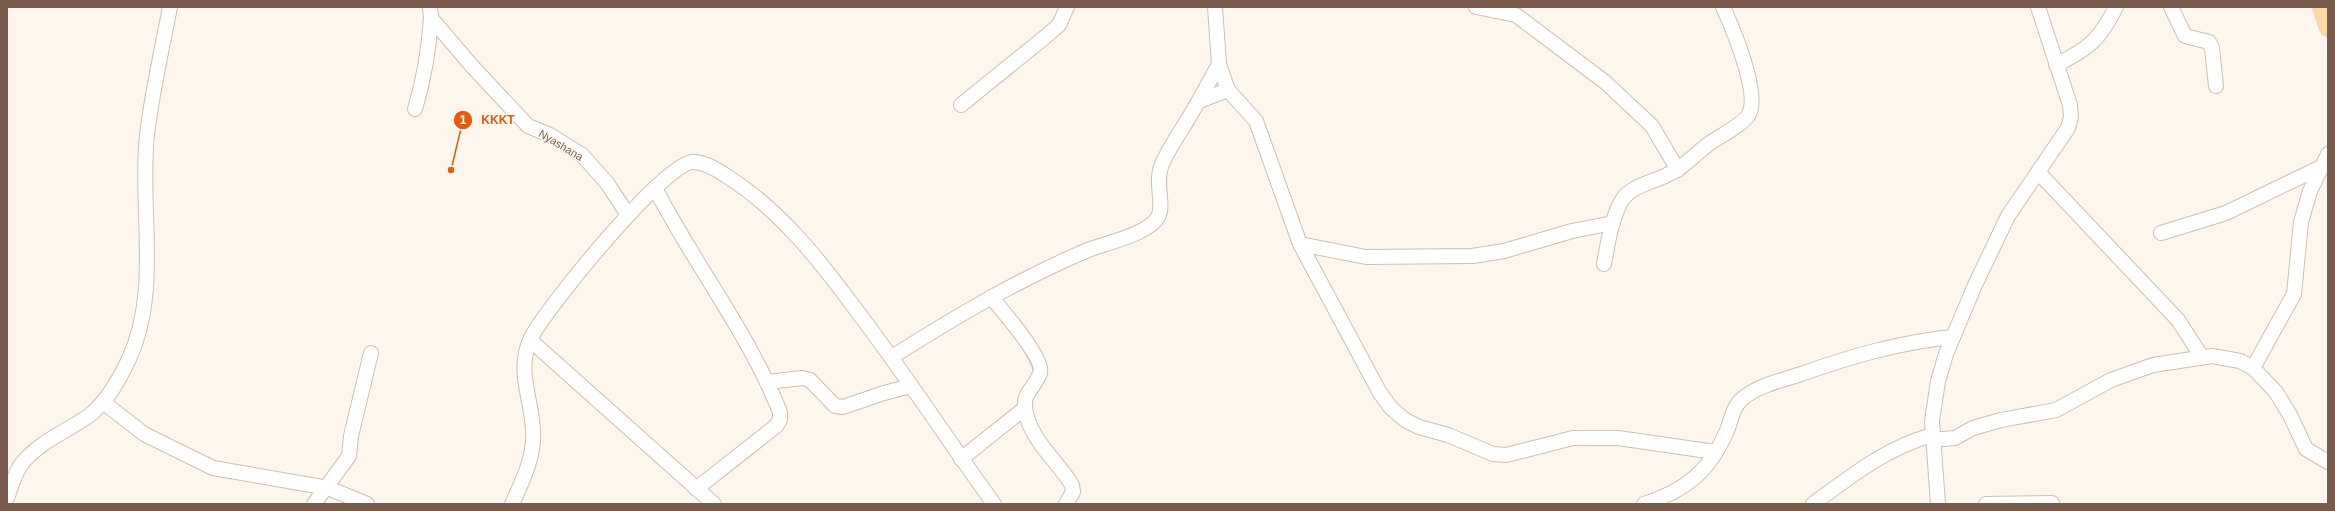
<svg xmlns="http://www.w3.org/2000/svg" width="2335" height="511" viewBox="0 0 2335 511" font-family="Arial,sans-serif">
  <style>
    .lines { fill: none; stroke-linecap: round; stroke-linejoin: round }
    .minor-casing { stroke: #d1beb0; stroke-width: 16 }
    .major-casing { stroke: #dad1cd; stroke-width: 18 }
    .minor { stroke: #fff; stroke-width: 14 }
    .major { stroke: #fbd9a5; stroke-width: 17 }
    .labels { text-anchor: middle; dominant-baseline: central; stroke-width: 3; stroke-linejoin: round; paint-order: stroke }
    .street-label { font-size: 11px; fill: #7a5c4d; stroke: #fffaf3 }
    .leader { fill: none; stroke: #e8590c; stroke-width: 1.5 }
    .callout-dot { fill: #e8590c; stroke: #fffaf3; stroke-width: 1.5 }
    .mark-label { font-size: 12px; text-anchor: middle; font-weight: bold; fill: #fff }
    .callout-label { font-size: 12px; text-anchor: middle; font-weight: bold; fill: #e8590c; stroke: #fffaf3; stroke-width: 3; stroke-linejoin: round; paint-order: stroke }
  </style>
  <rect width="100%" height="100%" fill="#fdf6ec"/>
  <g class="lines">
    <g class="minor-casing">
      <g id="minor">
        <polyline points="430,7 431,18 471,65 528,126 550,135 582,155 607,183 628,215"/>
        <polyline points="1215,7 1219,64 1228,90 1256,121 1300,244 1380,393 1391,408 1405,420 1419,427 1448,435 1493,454 1506,455 1573,438 1618,438 1715,452"/>
        <polyline points="1476,7 1516,15 1605,82 1652,126 1678,170"/>
        <polyline points="2171,7 2185,36 2209,42 2212,48 2216,86"/>
        <path d="M2056,65C2089,48 2099,41 2116,7"/>
        <polyline points="1199,101 1228,90"/>
        <polyline points="961,105 1045,37 1059,25 1067,7"/>
        <path d="M415,109C424,79 429,49 431,18"/>
        <polyline points="2038,172 2178,320 2202,357"/>
        <path d="M655,188C694,264 748,332 780,412V420L776,426L696,489"/>
        <polyline points="2161,233 2226,213 2321,167"/>
        <polyline points="1300,244 1366,257 1472,256 1504,251 1572,231 1613,223"/>
        <path d="M1604,264C1608,243 1611,219 1622,200C1631,186 1653,182 1667,175C1684,168 1695,154 1710,143C1720,136 1744,124 1749,114C1760,93 1733,29 1723,7"/>
        <path d="M991,297C1001,309 1045,359 1040,373C1032,394 1019,392 1028,420C1036,445 1059,463 1072,485L1073,492L1066,504"/>
        <polyline points="530,340 714,504"/>
        <path d="M892,357C955,317 1019,279 1088,250C1106,243 1149,234 1158,217C1165,204 1154,183 1162,164C1168,150 1177,137 1185,124C1197,105 1208,84 1219,64"/>
        <polyline points="2253,368 2294,294 2301,222 2310,191 2328,154"/>
        <polyline points="768,382 802,378 810,380 835,406 843,407 884,393 911,386"/>
        <polyline points="103,402 144,434 213,468 328,488 367,504"/>
        <polyline points="1932,440 1955,438 1973,428 2001,420 2056,410 2111,380 2153,365 2212,356 2240,361 2253,368 2276,392 2290,415 2306,449 2328,462"/>
        <polyline points="961,459 1025,408"/>
        <path d="M7,498C11,488 15,471 23,462C40,442 65,432 87,417C106,404 119,380 129,359C161,289 139,209 147,135C152,92 162,49 170,7"/>
        <polyline points="314,504 349,456 351,436 371,353"/>
        <path d="M512,504C523,480 535,456 533,429C531,397 516,369 531,338C545,309 665,162 693,162C705,162 716,169 725,175C778,208 817,257 854,307C903,371 947,439 994,504"/>
        <path d="M1644,504C1687,490 1711,470 1728,428C1732,417 1733,407 1742,399C1757,386 1779,381 1798,375C1849,357 1899,342 1953,337"/>
        <path d="M1813,504C1851,476 1886,448 1932,435"/>
        <polyline points="1938,504 1932,421 1938,381 1946,354 1975,285 2008,216 2068,128 2071,117 2070,105 2038,7"/>
        <polyline points="1986,504 2052,503"/>
      </g>
    </g>
    <g class="major-casing">
      <polyline id="major" points="2321,7 2328,28"/>
    </g>
    <use href="#minor" class="minor"/>
    <use href="#major" class="major"/>
  </g>
  <g class="labels">
    <g class="street-label">
      <text transform="translate(561 145) rotate(31)">Nyashana</text>
    </g>
  </g>
  <path class="leader" d="M451 170L463 120"/>
  <g class="callout-dot">
    <circle cx="451" cy="170" r="4"/>
    <circle cx="463" cy="120" r="10"/>
  </g>
  <g class="mark-label">
    <text x="463" y="124">1</text>
  </g>
  <g class="callout-label">
    <text x="498" y="124">KKKT</text>
  </g>
  <rect width="2335" height="511" fill="none" stroke="#7a5c4d" stroke-width="16"/>
</svg>
